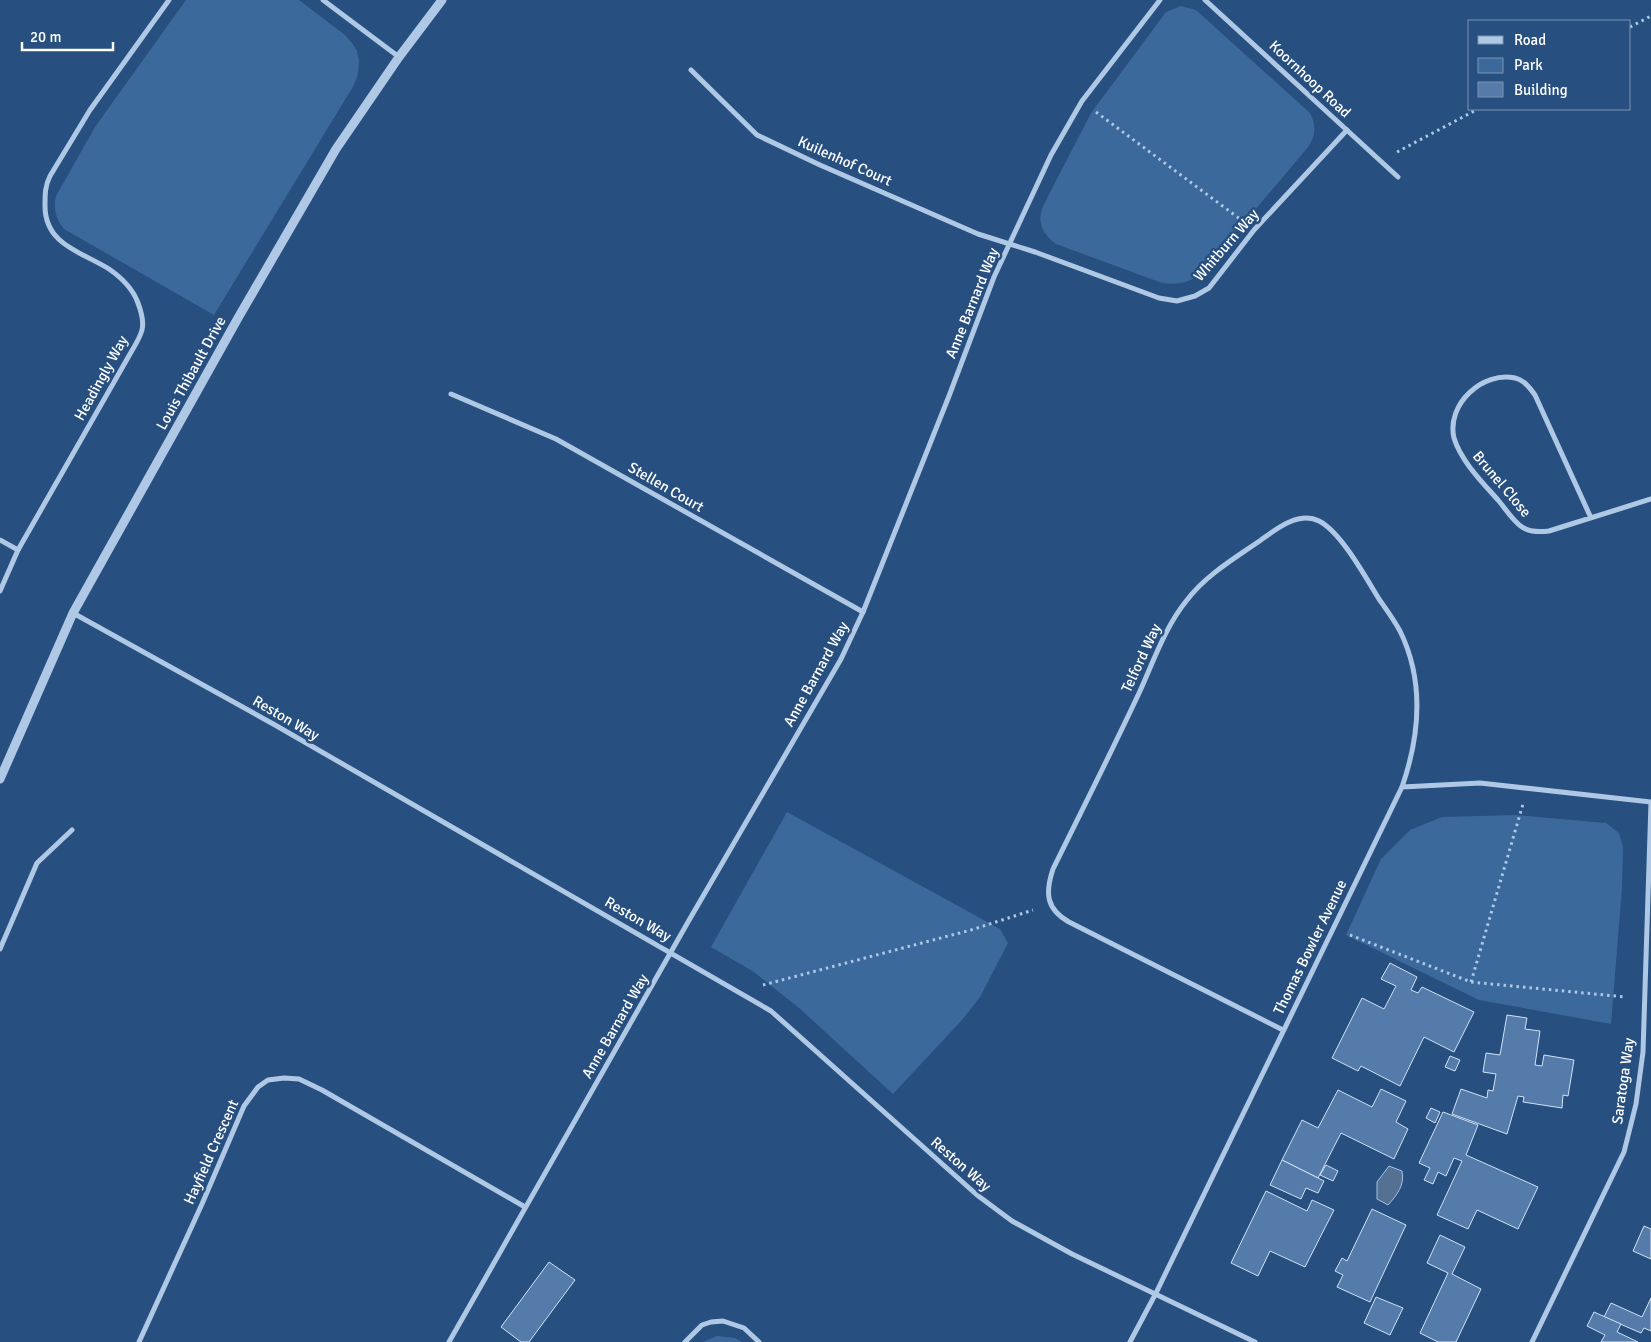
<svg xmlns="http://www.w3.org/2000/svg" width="1651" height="1342" viewBox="0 0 1651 1342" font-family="Signika,sans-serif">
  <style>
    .green { fill: #3c699c }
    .water { fill: #547092; stroke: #a3c3e6 }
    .building { fill: #547ba9; stroke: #d1e2f4 }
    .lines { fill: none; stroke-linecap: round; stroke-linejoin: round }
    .path { stroke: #aec8e5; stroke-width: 3; stroke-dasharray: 2.5 4; stroke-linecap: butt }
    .minor { stroke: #aec8e5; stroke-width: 5 }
    .tertiary { stroke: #aec8e5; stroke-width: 9 }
    .labels { text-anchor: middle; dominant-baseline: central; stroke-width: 5; stroke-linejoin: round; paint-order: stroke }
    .street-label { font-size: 15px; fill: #fff; stroke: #274f7f }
  </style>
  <rect width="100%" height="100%" fill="#274f7f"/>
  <g class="green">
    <path d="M186,0H299L345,35L352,43L357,51L359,61L358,74L354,85L214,315L64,229C56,219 53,209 56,196L95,127Z"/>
    <path d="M1181,6L1196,10L1310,113C1316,125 1316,134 1309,146L1201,274C1188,283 1178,285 1162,283L1056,244C1042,234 1036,221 1044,204L1091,113L1166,12Z"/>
    <polygon points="787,812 1000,929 1008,943 980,997 962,1020 893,1094 799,1008 754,972 711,947"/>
    <polygon points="1515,815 1606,823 1619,833 1623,847 1622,888 1611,1024 1479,1000 1346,935 1381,859 1410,830 1442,817"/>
    <polygon points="717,1336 735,1338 742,1342 703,1342"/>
  </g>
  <path class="water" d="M1389,1166L1402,1171C1405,1185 1397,1195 1388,1205L1377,1199V1182Z"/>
  <g class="building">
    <polygon points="1390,963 1417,977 1411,990 1418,993 1422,987 1474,1012 1454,1052 1424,1037 1400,1086 1361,1066 1358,1071 1332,1058 1362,998 1384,1009 1396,986 1381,979"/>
    <polygon points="1507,1015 1527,1018 1525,1029 1540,1031 1535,1065 1542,1066 1544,1055 1574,1060 1568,1096 1563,1095 1562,1108 1523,1102 1524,1097 1518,1096 1507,1134 1452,1114 1461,1089 1487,1098 1488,1090 1493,1091 1496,1074 1483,1072 1486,1053 1500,1055"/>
    <polygon points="1450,1056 1460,1060 1455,1071 1445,1067"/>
    <polygon points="1381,1089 1406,1101 1396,1122 1408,1129 1394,1159 1341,1133 1318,1178 1282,1160 1302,1120 1318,1128 1338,1090 1372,1107"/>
    <polygon points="1431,1108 1440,1112 1435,1123 1426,1118"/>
    <polygon points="1443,1112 1478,1125 1466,1155 1538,1187 1518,1229 1477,1210 1468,1229 1437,1215 1462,1161 1454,1158 1446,1176 1438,1172 1433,1184 1424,1180 1430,1168 1419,1163"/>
    <polygon points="1282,1160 1324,1181 1318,1193 1306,1188 1301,1199 1270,1185"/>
    <polygon points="1326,1165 1338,1171 1333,1181 1320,1175"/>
    <polygon points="1266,1191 1307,1211 1312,1200 1334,1210 1305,1267 1270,1251 1258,1276 1231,1263"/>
    <polygon points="1372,1209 1406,1225 1370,1302 1337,1287 1343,1275 1335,1271 1342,1258 1347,1261"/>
    <polygon points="1644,1226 1651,1229 1651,1259 1633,1251"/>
    <polygon points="1440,1235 1465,1247 1452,1274 1481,1289 1456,1342 1438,1342 1420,1333 1448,1273 1427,1263"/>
    <polygon points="549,1262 575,1280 529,1342 521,1342 501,1327"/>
    <polygon points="1376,1297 1403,1308 1390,1335 1364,1323"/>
    <polygon points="1651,1298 1651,1331 1644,1328 1641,1333 1604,1317 1611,1303 1642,1317"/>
    <polygon points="1594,1312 1621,1324 1617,1332 1638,1342 1601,1342 1605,1335 1587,1326"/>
  </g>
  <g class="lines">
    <g class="path">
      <polyline points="1630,27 1651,16"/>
      <polyline points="1096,112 1240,219"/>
      <polyline points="1397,152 1478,109"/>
      <polyline points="1350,935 1471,982 1626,997"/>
      <polyline points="1471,982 1523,804"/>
      <polyline points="763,985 971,930 1033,910"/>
    </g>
    <g class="minor">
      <polyline points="323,0 399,57"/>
      <polyline points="1205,0 1398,177"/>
      <polyline points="691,70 757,135 820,165 978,234 1035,252 1159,298 1177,301 1195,296 1209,288 1254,230 1347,130"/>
      <polyline points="451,394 556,439 863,612"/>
      <path d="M1591,518L1535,395C1530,388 1524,380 1515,378C1483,371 1446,404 1454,438C1461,461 1482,482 1498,500C1515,520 1519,535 1549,531L1651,499"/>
      <polyline points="0,540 18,550"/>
      <path d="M0,591L18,550L130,354C134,347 140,338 142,330C144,322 141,311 138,303C133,289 122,278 109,269C82,252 45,245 45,206C45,194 45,186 50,176L90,110L169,0"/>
      <polyline points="73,613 275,725 771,1011 977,1195 1012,1221 1072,1254 1255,1342"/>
      <polyline points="0,949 37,863 72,830"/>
      <path d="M1283,1030L1069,922C1046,909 1045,893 1053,869C1082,810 1112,751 1140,691C1154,660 1165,627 1187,600C1206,575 1235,558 1261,540C1276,529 1299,511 1319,521C1341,532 1366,578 1379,599C1386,609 1394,620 1400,631C1425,682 1420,735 1402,787"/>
      <polyline points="139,1342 202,1204 244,1106 258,1087 268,1080 284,1078 299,1079 322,1090 525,1207"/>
      <polyline points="449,1342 688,922 841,659 863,612 949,396 994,277 1051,155 1082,101 1160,0"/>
      <polyline points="685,1342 702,1325 711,1322 723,1321 744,1328 759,1342"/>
      <polyline points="1130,1342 1156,1293 1402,787 1480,783 1651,802 1643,1052 1636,1104 1624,1152 1532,1342"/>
    </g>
    <polyline class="tertiary" points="0,779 73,613 238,318 336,149 399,57 442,0"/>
  </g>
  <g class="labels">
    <g class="street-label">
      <text transform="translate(1310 79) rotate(43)">Koornhoop Road</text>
      <text transform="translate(845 161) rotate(24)">Kuilenhof Court</text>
      <text transform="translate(1226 245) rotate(-49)">Whitburn Way</text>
      <text transform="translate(972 303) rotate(-68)">Anne Barnard Way</text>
      <text transform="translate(191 373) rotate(-61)">Louis Thibault Drive</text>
      <text transform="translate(101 378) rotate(-61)">Headingly Way</text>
      <text transform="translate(1502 484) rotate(50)">Brunel Close</text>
      <text transform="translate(666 487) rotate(30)">Stellen Court</text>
      <text transform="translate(1141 658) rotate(-65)">Telford Way</text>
      <text transform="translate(816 674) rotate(-61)">Anne Barnard Way</text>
      <text transform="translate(286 718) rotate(30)">Reston Way</text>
      <text transform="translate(638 919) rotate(30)">Reston Way</text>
      <text transform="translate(1310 947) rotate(-64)">Thomas Bowler Avenue</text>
      <text transform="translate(615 1026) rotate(-60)">Anne Barnard Way</text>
      <text transform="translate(1623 1081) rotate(-82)">Saratoga Way</text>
      <text transform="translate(211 1152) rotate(-66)">Hayfield Crescent</text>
      <text transform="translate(961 1164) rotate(41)">Reston Way</text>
    </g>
  </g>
  <rect x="1468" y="20" width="162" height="90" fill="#274f7f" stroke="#7d95b2"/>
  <rect x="1478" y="36" width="25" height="8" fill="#aec8e5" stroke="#7d95b2"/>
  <text x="1514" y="45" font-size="15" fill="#ffffff">Road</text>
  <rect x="1478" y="58" width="25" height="15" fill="#3c699c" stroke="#7d95b2"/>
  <text x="1514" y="70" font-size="15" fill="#ffffff">Park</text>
  <rect x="1478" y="82" width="25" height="15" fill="#547ba9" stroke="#7d95b2"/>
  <text x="1514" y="95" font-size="15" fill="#ffffff">Building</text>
  <path d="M22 42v8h91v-8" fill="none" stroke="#ffffff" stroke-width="2.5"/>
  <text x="30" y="42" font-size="15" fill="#ffffff" stroke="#274f7f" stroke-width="4" paint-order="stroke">20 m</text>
</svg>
